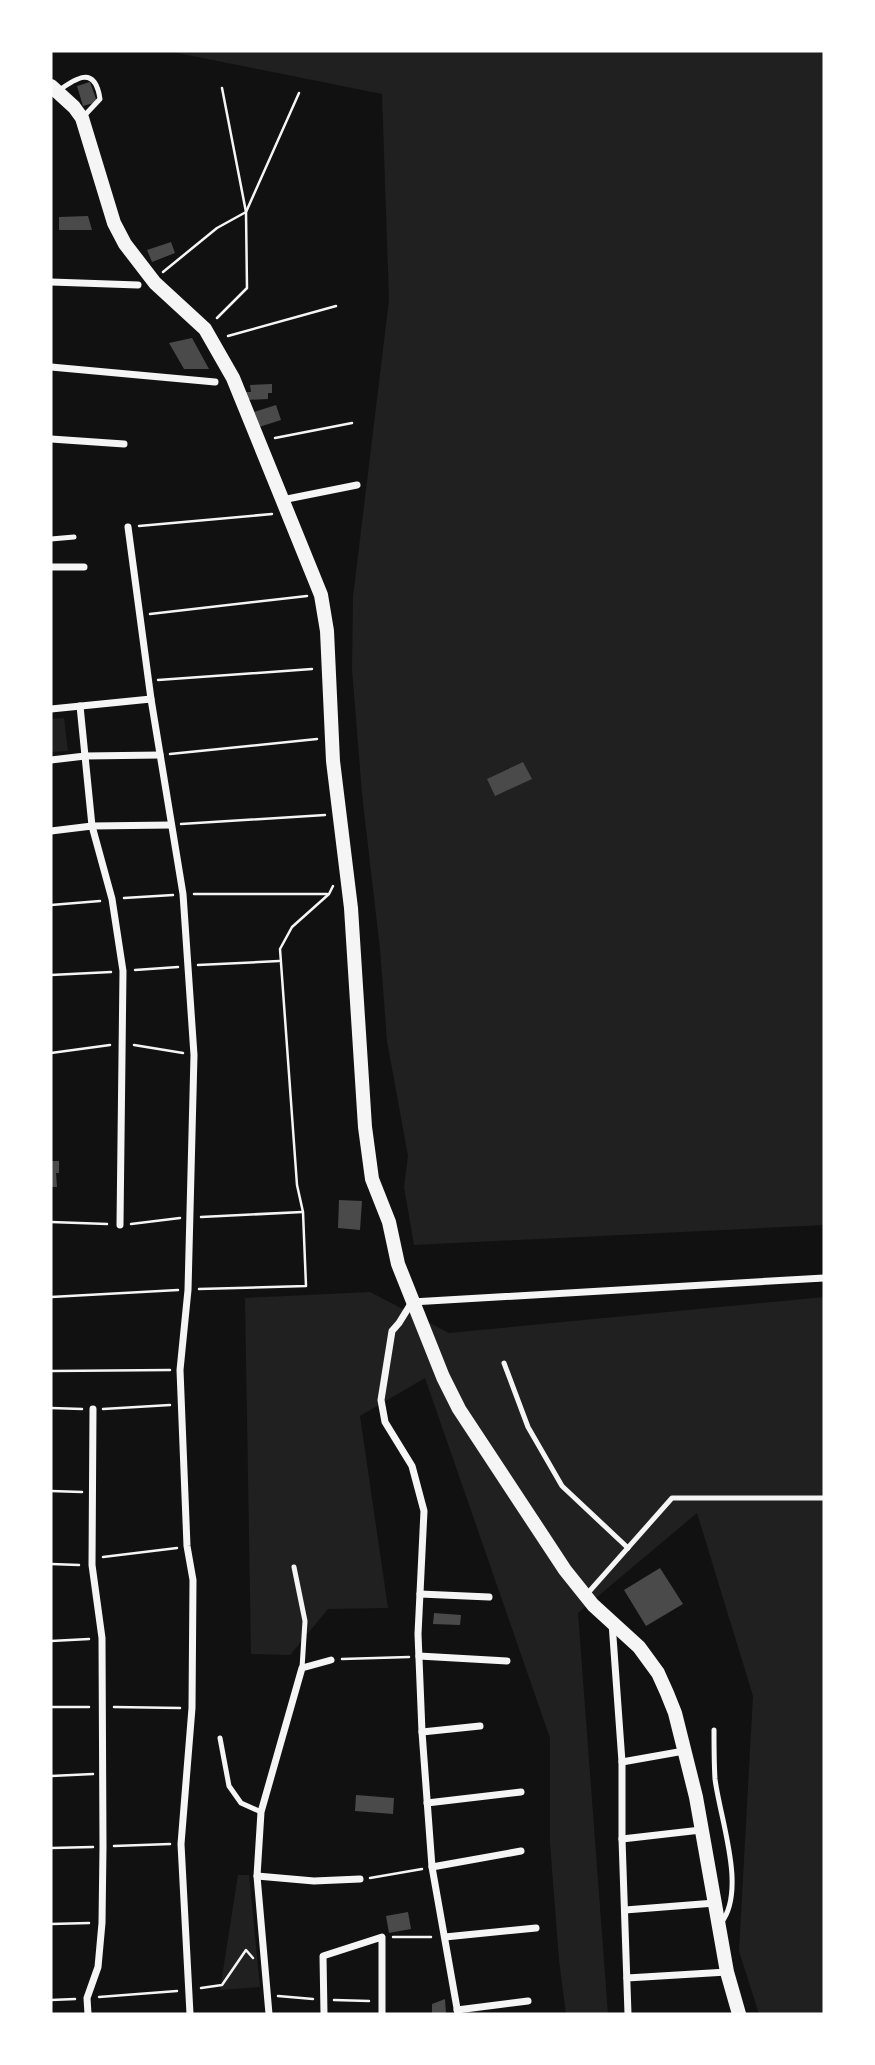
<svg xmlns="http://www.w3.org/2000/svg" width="875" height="2065" viewBox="0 0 875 2065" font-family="Karla,sans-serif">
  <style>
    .green { fill: #202020 }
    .building { fill: #4a4a4a }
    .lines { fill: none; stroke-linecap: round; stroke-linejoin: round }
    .path { stroke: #f5f5f5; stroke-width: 2.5 }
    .service { stroke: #f5f5f5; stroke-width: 5 }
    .minor { stroke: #f5f5f5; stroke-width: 7 }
    .secondary { stroke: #f5f5f5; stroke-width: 14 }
  </style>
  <rect width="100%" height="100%" fill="#111"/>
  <g class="green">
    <polygon points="168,51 824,51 824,1225 414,1245 404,1187 408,1156 387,1041 380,949 362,794 352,669 353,597 389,300 382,94"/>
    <polygon points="64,718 68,751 51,752 51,719"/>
    <polygon points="370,1292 449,1333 824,1297 824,2014 759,2014 739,1951 753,1696 697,1513 578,1613 608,2014 566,2014 559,1960 550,1843 550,1738 425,1378 360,1416 388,1608 328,1609 290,1655 251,1654 245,1298"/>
    <polygon points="238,1875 249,1875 260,1987 220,1990"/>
  </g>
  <g class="building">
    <polygon points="90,82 97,102 83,106 77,86"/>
    <polygon points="88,216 92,230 59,230 59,217"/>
    <polygon points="171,242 175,253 152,262 147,250"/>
    <polygon points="192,338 209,369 184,369 169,343"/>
    <polygon points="272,384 272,393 268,393 268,399 246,400 246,392 251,392 250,385"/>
    <polygon points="276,405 281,420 259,427 254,412"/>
    <polygon points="523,762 532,779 495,796 487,779"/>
    <polygon points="51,1161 59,1161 59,1173 56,1173 57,1187 51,1187"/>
    <polygon points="339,1200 362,1201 360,1230 338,1228"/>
    <polygon points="660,1568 683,1604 646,1626 624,1590"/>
    <polygon points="434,1613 461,1615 460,1625 433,1624"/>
    <polygon points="356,1795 394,1798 393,1814 355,1811"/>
    <polygon points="408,1912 411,1929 389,1933 386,1916"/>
    <polygon points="445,1999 446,2014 432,2014 432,2004"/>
  </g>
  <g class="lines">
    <g class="path">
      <polyline points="163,272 217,228 246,212 222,88"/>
      <polyline points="217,318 247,288 246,212 299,93"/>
      <polyline points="228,336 336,306"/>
      <polyline points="275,438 352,423"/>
      <polyline points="139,526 272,514"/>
      <polyline points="150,614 307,596"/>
      <polyline points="158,680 312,669"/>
      <polyline points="170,754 317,739"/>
      <polyline points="181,824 325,815"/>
      <polyline points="194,894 327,894"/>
      <polyline points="124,898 173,895"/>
      <polyline points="51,905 100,901"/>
      <polyline points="198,965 279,961"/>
      <polyline points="135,970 178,967"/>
      <polyline points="51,975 111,972"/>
      <polyline points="134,1045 183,1053"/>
      <polyline points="51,1053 110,1045"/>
      <polyline points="201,1217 302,1212"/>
      <polyline points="51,1222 107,1224"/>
      <polyline points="131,1224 180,1218"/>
      <polyline points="199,1289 306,1286 303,1212 297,1185 280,949 292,927 329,894 333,886"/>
      <polyline points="51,1297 178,1290"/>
      <polyline points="51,1371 170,1370"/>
      <polyline points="51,1408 82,1409"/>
      <polyline points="103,1409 170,1405"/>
      <polyline points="51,1491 82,1492"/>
      <polyline points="103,1557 177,1548"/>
      <polyline points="51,1564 79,1565"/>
      <polyline points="51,1641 89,1639"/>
      <polyline points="342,1659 409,1657"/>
      <polyline points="51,1707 89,1707"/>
      <polyline points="114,1707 180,1708"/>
      <polyline points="51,1776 93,1774"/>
      <polyline points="114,1846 170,1844"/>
      <polyline points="51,1848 93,1847"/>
      <polyline points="370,1878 422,1869"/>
      <polyline points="51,1924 89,1923"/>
      <polyline points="393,1937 431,1937"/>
      <polyline points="201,1988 222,1985 246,1950 253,1958"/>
      <polyline points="278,1996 313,1999"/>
      <polyline points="99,1997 177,1991"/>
      <polyline points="51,2000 75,1999"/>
      <polyline points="334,2000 369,2001"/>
    </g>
    <g class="service">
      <path d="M58,91C76,78 95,65 100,99L84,116"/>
      <polyline points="51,539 74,537"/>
      <polyline points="504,1363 528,1427 562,1486 628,1548"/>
      <polyline points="294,1567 305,1621 302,1668"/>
      <polyline points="587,1594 672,1498 824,1498"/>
      <path d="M714,1730C714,1746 714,1763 715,1779C720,1819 747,1890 721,1923"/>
      <polyline points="220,1738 229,1786 241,1803 261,1812"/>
    </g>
    <g class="minor">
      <polyline points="51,282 138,285"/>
      <polyline points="51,367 215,382"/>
      <polyline points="51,439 124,444"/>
      <polyline points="282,500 357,485"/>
      <polyline points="128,527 151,699 183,894 194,1055 188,1290 180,1370 187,1546 193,1580 192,1708 181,1844 190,2014"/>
      <polyline points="51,567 84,567"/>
      <polyline points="80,706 92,826 112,899 123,971 120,1225"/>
      <polyline points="51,709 151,699"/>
      <polyline points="51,760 85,756 160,755"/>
      <polyline points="51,831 92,826 171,825"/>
      <polyline points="420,1594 489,1597"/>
      <polyline points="612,1623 622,1762 622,1839 628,2014"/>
      <polyline points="419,1656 507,1661"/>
      <polyline points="422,1732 480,1726"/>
      <polyline points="622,1762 684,1751"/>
      <polyline points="427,1803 521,1792"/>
      <polyline points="622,1839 701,1830"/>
      <polyline points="432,1867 521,1851"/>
      <polyline points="257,1876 314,1881 360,1879"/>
      <polyline points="625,1910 715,1903"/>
      <polyline points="445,1937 536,1928"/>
      <polyline points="627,1978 727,1972"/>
      <polyline points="457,2010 528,2001"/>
      <polyline points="88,2014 87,1998 98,1967 102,1923 103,1847 102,1638 92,1565 93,1409"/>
      <polyline points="269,2014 257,1876 261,1812 302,1668 331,1660"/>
      <polyline points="324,2014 323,1956 382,1937 382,2014"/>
      <polyline points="458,2014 432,1867 422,1732 418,1634 424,1511 412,1466 385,1422 381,1400 392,1331 399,1323 412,1302 824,1278"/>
    </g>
    <polyline class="secondary" points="51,86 74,107 82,118 114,223 125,244 155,283 205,329 233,378 321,595 327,631 333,761 351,908 365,1127 372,1179 389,1222 398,1264 443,1377 459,1409 565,1570 593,1605 639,1647 658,1673 667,1693 675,1713 696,1797 727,1972 739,2014"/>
  </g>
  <rect width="875" height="2065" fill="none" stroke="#ffffff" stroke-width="105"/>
</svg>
